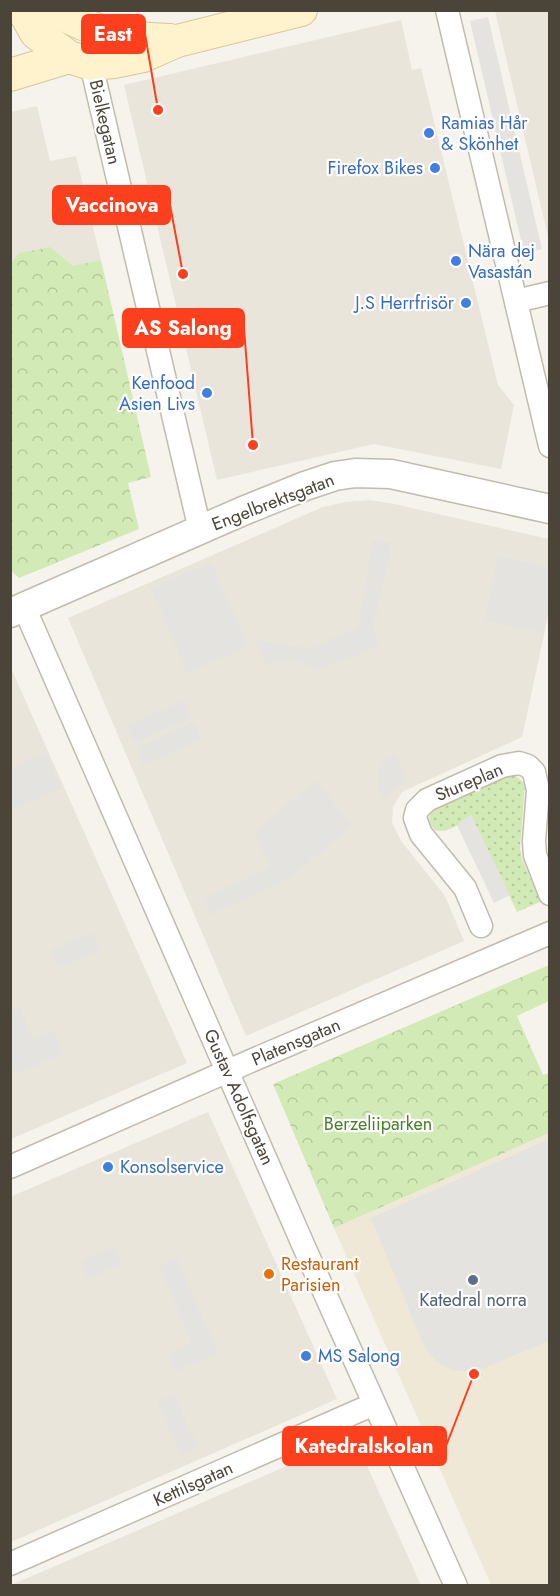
<svg xmlns="http://www.w3.org/2000/svg" width="560" height="1596" viewBox="0 0 560 1596" font-family="Jost,sans-serif">
  <style>
    .residential { fill: #eae5da }
    .education { fill: #efe8d6 }
    .grass { fill: url(#grass-dots) }
    .park { fill: url(#park-crowns) }
    .parking { fill: #e5e3e0 }
    .lines { fill: none; stroke-linecap: round; stroke-linejoin: round }
    .minor-casing { stroke: #c2bbae; stroke-width: 25 }
    .tertiary-casing { stroke: #c2bbae; stroke-width: 31 }
    .secondary-casing { stroke: #d6c79b; stroke-width: 34 }
    .minor { stroke: #fff; stroke-width: 22 }
    .tertiary { stroke: #fff; stroke-width: 28 }
    .secondary { stroke: #fff3cd; stroke-width: 32 }
    .shop-dot { fill: #3f7fe0; stroke: #fff; stroke-width: 2 }
    .food-dot { fill: #e8710a; stroke: #fff; stroke-width: 2 }
    .service-dot { fill: #5c6f8a; stroke: #fff; stroke-width: 2 }
    .labels { text-anchor: middle; dominant-baseline: central; stroke-width: 4.5; stroke-linejoin: round; paint-order: stroke }
    .street-label { font-size: 18px; fill: #4b4439; stroke: #fff }
    .shop-label { font-size: 18px; fill: #366cbe; stroke: #fff; text-anchor: start }
    .park-label { font-size: 18px; fill: #4a7f2a; stroke: #fff }
    .food-label { font-size: 18px; fill: #c56008; stroke: #fff; text-anchor: start }
    .service-label { font-size: 18px; fill: #4e5e75; stroke: #fff }
    .leader { fill: none; stroke: #fc3f1d; stroke-width: 2 }
    .callout-dot { fill: #fc3f1d; stroke: #fff; stroke-width: 2 }
    .callout { fill: #fc3f1d; stroke: #fc3f1d; stroke-width: 2 }
    .callout-label { font-size: 20px; text-anchor: middle; font-weight: bold; fill: #fff }
  </style>
  <defs>
    <pattern id="grass-dots" width="8" height="8" patternUnits="userSpaceOnUse" patternTransform="scale(1.5)"><rect width="8" height="8" fill="#d2eab5"/><path d="M2 2h.1M6 6h.1" fill="none" stroke="#b6ca9c" stroke-width="1.8" stroke-linecap="round"/></pattern>
    <pattern id="park-crowns" width="20" height="18" patternUnits="userSpaceOnUse" patternTransform="scale(1.5)"><rect width="20" height="18" fill="#d2eab5"/><path d="M2 6a3 3 0 1 1 6 0M12 15a3 3 0 1 1 6 0" fill="none" stroke="#b6ca9c"/></pattern>
  </defs>
  <rect width="100%" height="100%" fill="#f6f3ec"/>
  <g class="residential">
    <polygon points="495,11 549,11 549,241"/>
    <polygon points="401,20 412,70 421,68 498,385 514,405 501,469 374,444 217,480 124,85"/>
    <polygon points="37,106 50,161 76,156 101,260 73,267 19,253 11,262 11,112"/>
    <polygon points="370,500 394,504 549,539 549,612 522,737 402,792 393,807 392,823 401,841 445,896 464,941 246,1036 68,618 323,507 345,502"/>
    <polygon points="10,666 187,1063 11,1139 10,1139"/>
    <polygon points="208,1112 337,1399 11,1542 10,1197"/>
    <polygon points="354,1437 421,1585 11,1585"/>
  </g>
  <polygon class="education" points="549,1133 549,1585 491,1585 334,1228"/>
  <path class="grass" d="M505,776H516L525,784L520,848L522,858L540,902L517,912L471,815C460,823 449,834 435,830C426,821 428,813 438,806Z"/>
  <g class="park">
    <polygon points="50,247 73,266 101,260 151,477 128,483 139,529 19,578 10,570 11,262 19,253"/>
    <polygon points="549,965 549,1001 517,1016 543,1075 549,1073 549,1133 334,1228 273,1084"/>
  </g>
  <g class="parking">
    <polygon points="488,17 542,249 524,253 470,21"/>
    <polygon points="373,540 392,543 373,629 380,646 317,670 295,660 282,661 267,665 254,640 309,648 358,628"/>
    <polygon points="498,556 549,567 549,601 543,633 484,621"/>
    <polygon points="211,562 248,647 187,673 151,588"/>
    <polygon points="184,700 192,718 134,743 126,725"/>
    <polygon points="194,722 201,740 143,765 136,747"/>
    <polygon points="46,752 61,788 11,811 11,768"/>
    <polygon points="395,753 406,779 384,799 379,791 378,772 384,759"/>
    <polygon points="315,780 353,825 292,877 211,915 204,898 270,867 254,832"/>
    <polygon points="471,815 510,895 494,903 457,825"/>
    <polygon points="92,932 100,950 58,968 50,950"/>
    <polygon points="19,1006 34,1040 54,1031 64,1054 15,1075 11,1064 11,1010"/>
    <polygon points="549,1139 549,1341 484,1368 470,1371 454,1371 441,1365 431,1356 423,1344 371,1218"/>
    <polygon points="115,1246 122,1264 88,1278 81,1261"/>
    <polygon points="177,1258 218,1353 176,1372 168,1354 192,1343 159,1266"/>
    <polygon points="174,1394 198,1448 181,1456 157,1401"/>
  </g>
  <g class="lines">
    <g class="minor-casing">
      <g id="minor">
        <polyline points="447,10 550,446"/>
        <polyline points="91,64 200,530"/>
        <polyline points="516,301 550,293"/>
        <polyline points="24,607 305,1249 456,1586"/>
        <polyline points="481,926 465,888 421,834 415,818 417,810 427,800 502,766 519,763 528,766 534,772 538,790 534,841 535,855 550,894"/>
        <polyline points="10,1167 253,1060 550,933"/>
        <polyline points="10,1564 374,1404"/>
      </g>
    </g>
    <g class="tertiary-casing">
      <polyline id="tertiary" points="10,613 243,511 305,486 335,476 355,473 391,474 550,509"/>
    </g>
    <g class="secondary-casing">
      <g id="secondary">
        <polyline points="23,10 36,33 69,57 91,64 114,62 143,56 177,41 301,10"/>
        <path d="M56,10C92,33 128,39 170,40"/>
        <polyline points="10,75 69,57"/>
      </g>
    </g>
    <use href="#minor" class="minor"/>
    <use href="#tertiary" class="tertiary"/>
    <use href="#secondary" class="secondary"/>
  </g>
  <g class="shop-dot">
    <circle cx="429" cy="133" r="6"/>
    <circle cx="435" cy="168" r="6"/>
    <circle cx="456" cy="261" r="6"/>
    <circle cx="466" cy="303" r="6"/>
    <circle cx="207" cy="393" r="6"/>
    <circle cx="108" cy="1167" r="6"/>
    <circle cx="306" cy="1356" r="6"/>
  </g>
  <circle class="food-dot" cx="269" cy="1274" r="6"/>
  <circle class="service-dot" cx="473" cy="1280" r="6"/>
  <g class="labels">
    <g class="street-label">
      <text transform="translate(105 122) rotate(77)">Bielkegatan</text>
      <text transform="translate(273 502) rotate(-21)">Engelbrektsgatan</text>
      <text transform="translate(469 782) rotate(-23)">Stureplan</text>
      <text transform="translate(296 1042) rotate(-23)">Platensgatan</text>
      <text transform="translate(239 1097) rotate(66)">Gustav Adolfsgatan</text>
      <text transform="translate(193 1484) rotate(-24)">Kettilsgatan</text>
    </g>
    <g class="shop-label">
      <text x="441" y="123">Ramias Hår<tspan x="441" dy="21">&amp; Skönhet</tspan></text>
      <text x="423" y="168" text-anchor="end">Firefox Bikes</text>
      <text x="468" y="251">Nära dej<tspan x="468" dy="21">Vasastán</tspan></text>
      <text x="454" y="303" text-anchor="end">J.S Herrfrisör</text>
      <text x="195" y="383" text-anchor="end">Kenfood<tspan x="195" dy="21">Asien Livs</tspan></text>
      <text x="120" y="1167">Konsolservice</text>
      <text x="318" y="1356">MS Salong</text>
    </g>
    <g class="park-label">
      <text x="378" y="1124">Berzeliiparken</text>
    </g>
    <g class="food-label">
      <text x="281" y="1264">Restaurant<tspan x="281" dy="21">Parisien</tspan></text>
    </g>
    <g class="service-label">
      <text x="473" y="1300">Katedral norra</text>
    </g>
  </g>
  <path class="leader" d="M158 110L145 34M183 274L170 205M253 445L244 328M474 1374L446 1446"/>
  <g class="callout-dot">
    <circle cx="158" cy="110" r="6"/>
    <circle cx="183" cy="274" r="6"/>
    <circle cx="253" cy="445" r="6"/>
    <circle cx="474" cy="1374" r="6"/>
  </g>
  <g class="callout">
    <rect x="82" y="15" width="63" height="38" rx="6"/>
    <rect x="53" y="186" width="117" height="38" rx="6"/>
    <rect x="123" y="309" width="121" height="38" rx="6"/>
    <rect x="283" y="1427" width="163" height="38" rx="6"/>
  </g>
  <g class="callout-label">
    <text x="113" y="41">East</text>
    <text x="112" y="212">Vaccinova</text>
    <text x="183" y="335">AS Salong</text>
    <text x="364" y="1453">Katedralskolan</text>
  </g>
  <rect width="560" height="1596" fill="none" stroke="#4b4439" stroke-width="24"/>
</svg>
